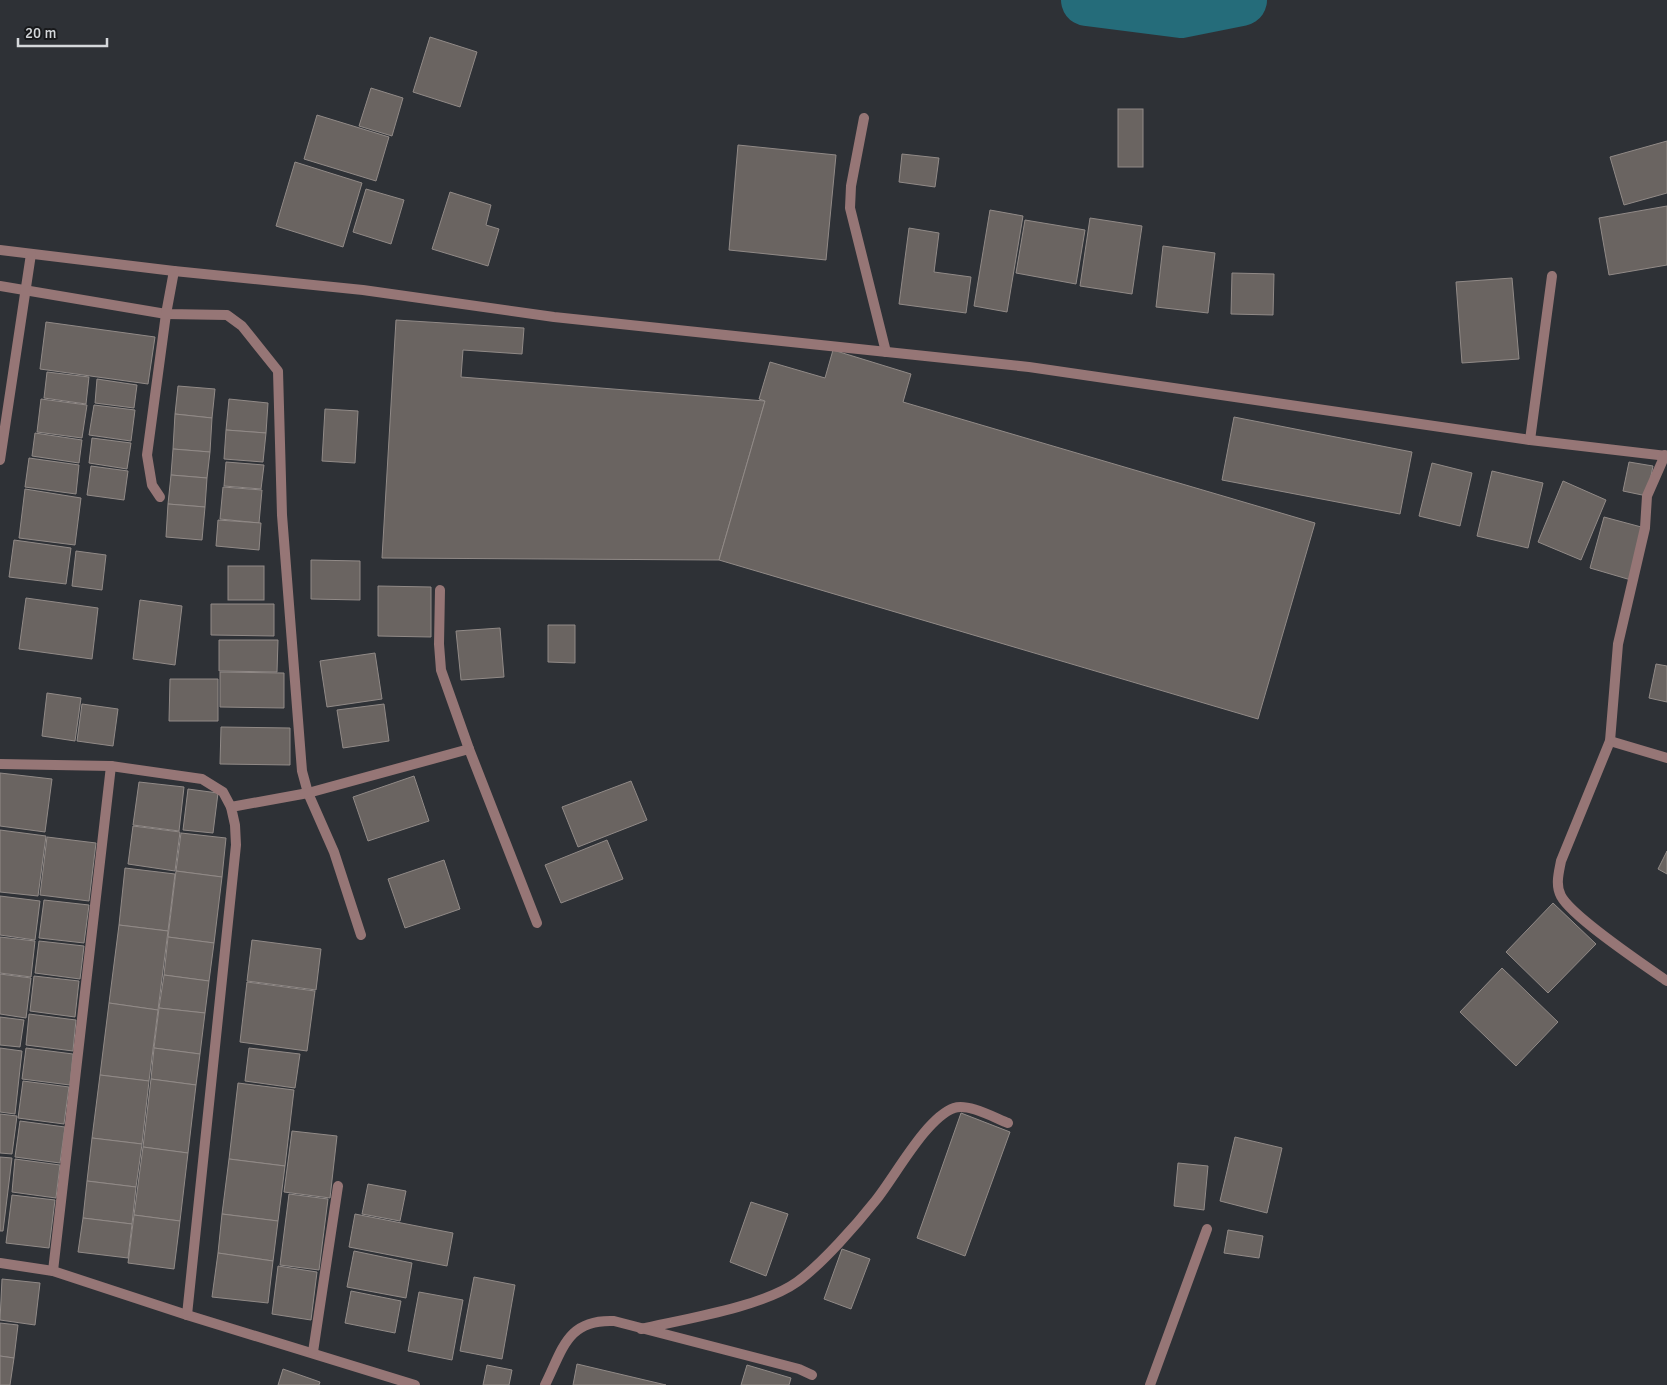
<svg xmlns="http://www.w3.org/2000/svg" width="1667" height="1385" viewBox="0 0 1667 1385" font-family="Signika,sans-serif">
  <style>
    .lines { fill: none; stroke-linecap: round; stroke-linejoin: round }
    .river { stroke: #256c7a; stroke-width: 52 }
    .building { fill: #6a6461; stroke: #918a87 }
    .lane { stroke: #967676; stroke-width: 10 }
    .street { stroke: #967676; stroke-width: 10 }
  </style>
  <rect width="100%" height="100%" fill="#2e3136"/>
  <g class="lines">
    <polyline class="river" points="1087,0 1181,12 1241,0"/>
  </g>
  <g class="building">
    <polygon points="430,37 477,52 460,107 413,92"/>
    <polygon points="371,88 403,98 392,136 359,126"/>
    <rect x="1118" y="109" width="25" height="58"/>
    <polygon points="317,115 389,137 376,181 304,159"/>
    <polygon points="1667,141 1667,193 1624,205 1610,157"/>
    <polygon points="738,145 836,155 826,260 729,250"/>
    <polygon points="902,154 939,158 935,187 899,182"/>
    <polygon points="295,162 362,183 343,247 276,226"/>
    <polygon points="366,189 404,200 391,244 353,232"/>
    <polygon points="450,192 491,205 486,225 499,229 488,266 432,249"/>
    <polygon points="1667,206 1667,265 1609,275 1599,218"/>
    <polygon points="990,210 1023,216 1007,312 974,306"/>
    <polygon points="1090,218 1142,226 1132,294 1080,286"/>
    <polygon points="1025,220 1085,230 1076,284 1016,273"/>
    <polygon points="909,228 939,233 934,272 971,277 966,313 899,304"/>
    <polygon points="1163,246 1215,253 1208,313 1156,307"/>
    <polygon points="1232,273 1274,274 1273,315 1231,314"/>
    <polygon points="1512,278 1519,359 1462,363 1456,282"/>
    <polygon points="396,320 524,328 522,354 463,350 461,377 765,401 719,560 382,558"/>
    <polygon points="46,322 155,337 148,384 40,369"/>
    <polygon points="833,350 911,374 903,402 1315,523 1258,719 719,560 765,401 759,399 770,362 825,378"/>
    <polygon points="47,372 89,377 86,404 44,398"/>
    <polygon points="97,379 137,385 134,408 95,403"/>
    <polygon points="178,386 215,389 212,418 175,414"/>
    <polygon points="41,399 87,405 82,438 37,432"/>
    <polygon points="229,399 268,403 266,433 226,430"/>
    <polygon points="94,405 135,410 131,441 89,435"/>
    <polygon points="325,409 358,411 355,463 322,461"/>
    <polygon points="175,414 212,418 210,452 173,449"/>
    <polygon points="1234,417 1412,452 1400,514 1222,480"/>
    <polygon points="226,430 266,433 263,462 224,459"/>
    <polygon points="35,433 82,440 79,463 32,456"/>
    <polygon points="92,438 131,443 127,469 89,463"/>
    <polygon points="173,449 210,452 207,478 171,475"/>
    <polygon points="29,458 79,465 76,494 25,487"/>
    <polygon points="226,462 264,465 261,489 224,486"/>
    <polygon points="1629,462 1653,466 1647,496 1623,491"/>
    <polygon points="1432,463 1472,473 1460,526 1419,516"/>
    <polygon points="91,466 128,471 124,500 87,495"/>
    <polygon points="1492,471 1543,483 1528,548 1477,536"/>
    <polygon points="171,475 207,478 205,507 168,504"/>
    <polygon points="1563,481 1606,500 1581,560 1538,542"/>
    <polygon points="223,487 262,490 259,523 220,519"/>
    <polygon points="25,489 81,498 75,545 19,538"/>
    <polygon points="168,504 205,507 202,540 166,537"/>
    <polygon points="1604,517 1645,528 1631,580 1590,568"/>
    <polygon points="218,520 261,523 259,550 216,546"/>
    <polygon points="14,540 71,548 66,584 9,577"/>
    <polygon points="76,551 106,555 102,590 72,586"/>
    <polygon points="311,560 360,561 360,600 311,599"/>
    <rect x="228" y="566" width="36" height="34"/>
    <polygon points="378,586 431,587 431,637 378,636"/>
    <polygon points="26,598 98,608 92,659 19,649"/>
    <polygon points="140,600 182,606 175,665 133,659"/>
    <polygon points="211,604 274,604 274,636 211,635"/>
    <polygon points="548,625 575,625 575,663 548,662"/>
    <polygon points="500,628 504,677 461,680 456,631"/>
    <polygon points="219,640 278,640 277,672 219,671"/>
    <polygon points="375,653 382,699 327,707 320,661"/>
    <polygon points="1656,664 1667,666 1667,702 1649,698"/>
    <polygon points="220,672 284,673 284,708 220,707"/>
    <polygon points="170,679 218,679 218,721 169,721"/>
    <polygon points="47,693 81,698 75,741 42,736"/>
    <polygon points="82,704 118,709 113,746 77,741"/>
    <polygon points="384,704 389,741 343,748 337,710"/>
    <polygon points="221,727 290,728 290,765 220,764"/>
    <polygon points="0,773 52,779 45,832 0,826"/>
    <polygon points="414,776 429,821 368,841 353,797"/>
    <polygon points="631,781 647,820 578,847 562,807"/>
    <polygon points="139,782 184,787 179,831 133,825"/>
    <polygon points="188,789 218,793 213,833 183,830"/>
    <polygon points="133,826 180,832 175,871 128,864"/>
    <polygon points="0,830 46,836 38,896 0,892"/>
    <polygon points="181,833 226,838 222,877 176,871"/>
    <polygon points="47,837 96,843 89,901 40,895"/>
    <polygon points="607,840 623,879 561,903 545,865"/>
    <polygon points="1667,851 1667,874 1658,869"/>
    <polygon points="444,860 460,909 405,928 388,879"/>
    <polygon points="125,868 175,874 168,931 119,925"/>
    <polygon points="176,871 222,877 214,943 168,937"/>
    <polygon points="0,896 40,901 35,940 0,935"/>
    <polygon points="44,900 89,905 84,943 39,938"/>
    <polygon points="1553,903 1596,944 1548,993 1506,952"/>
    <polygon points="119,925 168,931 158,1010 109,1003"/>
    <polygon points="0,937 35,941 31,977 0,973"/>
    <polygon points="168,937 214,943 209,981 164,975"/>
    <polygon points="252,940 321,949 316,990 247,981"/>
    <polygon points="39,941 84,946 80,979 35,973"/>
    <polygon points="1502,968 1558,1022 1516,1066 1460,1012"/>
    <polygon points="0,974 31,978 26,1018 0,1014"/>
    <polygon points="164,975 209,981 205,1013 159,1008"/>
    <polygon points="34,976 79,981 75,1017 30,1011"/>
    <polygon points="247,982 315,991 307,1051 240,1042"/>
    <polygon points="109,1003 158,1010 149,1081 100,1075"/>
    <polygon points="159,1008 205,1013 200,1054 154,1048"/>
    <polygon points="29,1014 76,1020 73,1051 26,1045"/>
    <polygon points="0,1017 24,1020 20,1047 0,1045"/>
    <polygon points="0,1048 22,1051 15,1114 0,1112"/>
    <polygon points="26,1048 73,1054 70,1085 22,1079"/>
    <polygon points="154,1048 200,1054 196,1085 151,1079"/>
    <polygon points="249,1048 300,1054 295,1088 245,1081"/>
    <polygon points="100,1075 149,1081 142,1144 92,1138"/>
    <polygon points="151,1079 196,1085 188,1153 143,1147"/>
    <polygon points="23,1081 69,1087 64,1124 18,1118"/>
    <polygon points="238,1083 294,1090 285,1166 229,1159"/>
    <polygon points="961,1113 1010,1132 965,1256 917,1238"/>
    <polygon points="0,1114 17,1116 12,1154 0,1153"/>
    <polygon points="20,1121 65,1127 60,1163 15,1157"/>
    <polygon points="292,1131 337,1136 330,1198 284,1192"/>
    <polygon points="1235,1137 1282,1148 1267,1213 1220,1201"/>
    <polygon points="92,1138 142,1144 136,1187 87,1181"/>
    <polygon points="143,1147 188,1153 180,1221 134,1215"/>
    <polygon points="0,1157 12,1158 3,1231 0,1231"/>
    <polygon points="15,1159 60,1165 56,1198 12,1192"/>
    <polygon points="229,1159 285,1166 278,1221 222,1214"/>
    <polygon points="1178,1163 1208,1166 1204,1210 1174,1206"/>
    <polygon points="87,1181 136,1187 132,1224 83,1218"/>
    <polygon points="368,1184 406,1191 400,1221 362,1214"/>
    <polygon points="289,1194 328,1199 319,1270 280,1265"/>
    <polygon points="12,1195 55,1200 49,1248 6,1243"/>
    <polygon points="751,1202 788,1214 766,1276 730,1262"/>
    <polygon points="222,1214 278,1221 273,1261 218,1253"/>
    <polygon points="355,1214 453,1233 447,1266 349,1247"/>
    <polygon points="134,1215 180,1221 174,1269 128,1263"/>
    <polygon points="83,1218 132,1224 128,1258 78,1252"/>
    <polygon points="1228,1230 1263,1236 1259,1258 1224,1253"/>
    <polygon points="842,1249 870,1259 851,1309 824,1299"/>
    <polygon points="354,1251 412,1263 406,1298 347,1287"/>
    <polygon points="218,1253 273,1261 268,1303 212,1297"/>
    <polygon points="278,1266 317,1272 311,1320 272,1314"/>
    <polygon points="474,1277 515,1285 502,1359 460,1351"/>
    <polygon points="2,1279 40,1283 35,1325 0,1320"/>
    <polygon points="351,1291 401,1301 395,1333 345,1323"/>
    <polygon points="419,1292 463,1300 452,1360 408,1351"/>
    <polygon points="0,1323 18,1325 14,1358 0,1356"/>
    <polygon points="0,1356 14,1358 10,1385 0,1385"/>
    <polygon points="577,1364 666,1385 573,1385"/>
    <polygon points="487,1365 512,1370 509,1385 483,1385"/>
    <polygon points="747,1365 791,1378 789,1385 741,1385"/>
    <polygon points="283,1369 320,1382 319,1385 278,1385"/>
  </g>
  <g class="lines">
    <g class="lane">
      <polyline points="864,118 851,186 850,208 886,352"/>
      <polyline points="53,1271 111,766"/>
      <path d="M641,1329C685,1319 762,1307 797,1282C822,1264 857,1224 876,1200C896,1175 926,1118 954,1108C968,1103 995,1118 1008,1123"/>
      <polyline points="1150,1385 1207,1229"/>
    </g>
    <g class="street">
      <polyline points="0,250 174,271 363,290 554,317 1029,367 1530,440 1667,456"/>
      <polyline points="0,286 166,314 227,315 242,326 278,371 282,515 302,771 308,793 334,852 361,935"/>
      <polyline points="1530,440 1552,276"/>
      <path d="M1665,455L1647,496L1645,528L1618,644L1610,741L1561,861C1559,872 1555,885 1561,896C1572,917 1644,965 1667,981"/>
      <polyline points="0,460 31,254"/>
      <polyline points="160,497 152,485 147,455 166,314 174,271"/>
      <polyline points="440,590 439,644 441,670 469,749"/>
      <polyline points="1610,741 1667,758"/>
      <polyline points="0,764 111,766 202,779 223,792 231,807"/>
      <polyline points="0,1263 53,1271 187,1315 415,1385"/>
      <polyline points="187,1315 236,845 235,825 231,807 308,793 469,749 537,923"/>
      <polyline points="313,1352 338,1186"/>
      <path d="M545,1385C563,1349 567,1319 614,1321L799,1369L812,1375"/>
    </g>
  </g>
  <path d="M18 38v8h89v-8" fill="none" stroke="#d5d8db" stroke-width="2.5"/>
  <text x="25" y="38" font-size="15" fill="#d5d8db" stroke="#18191b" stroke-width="4" paint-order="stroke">20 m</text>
</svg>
